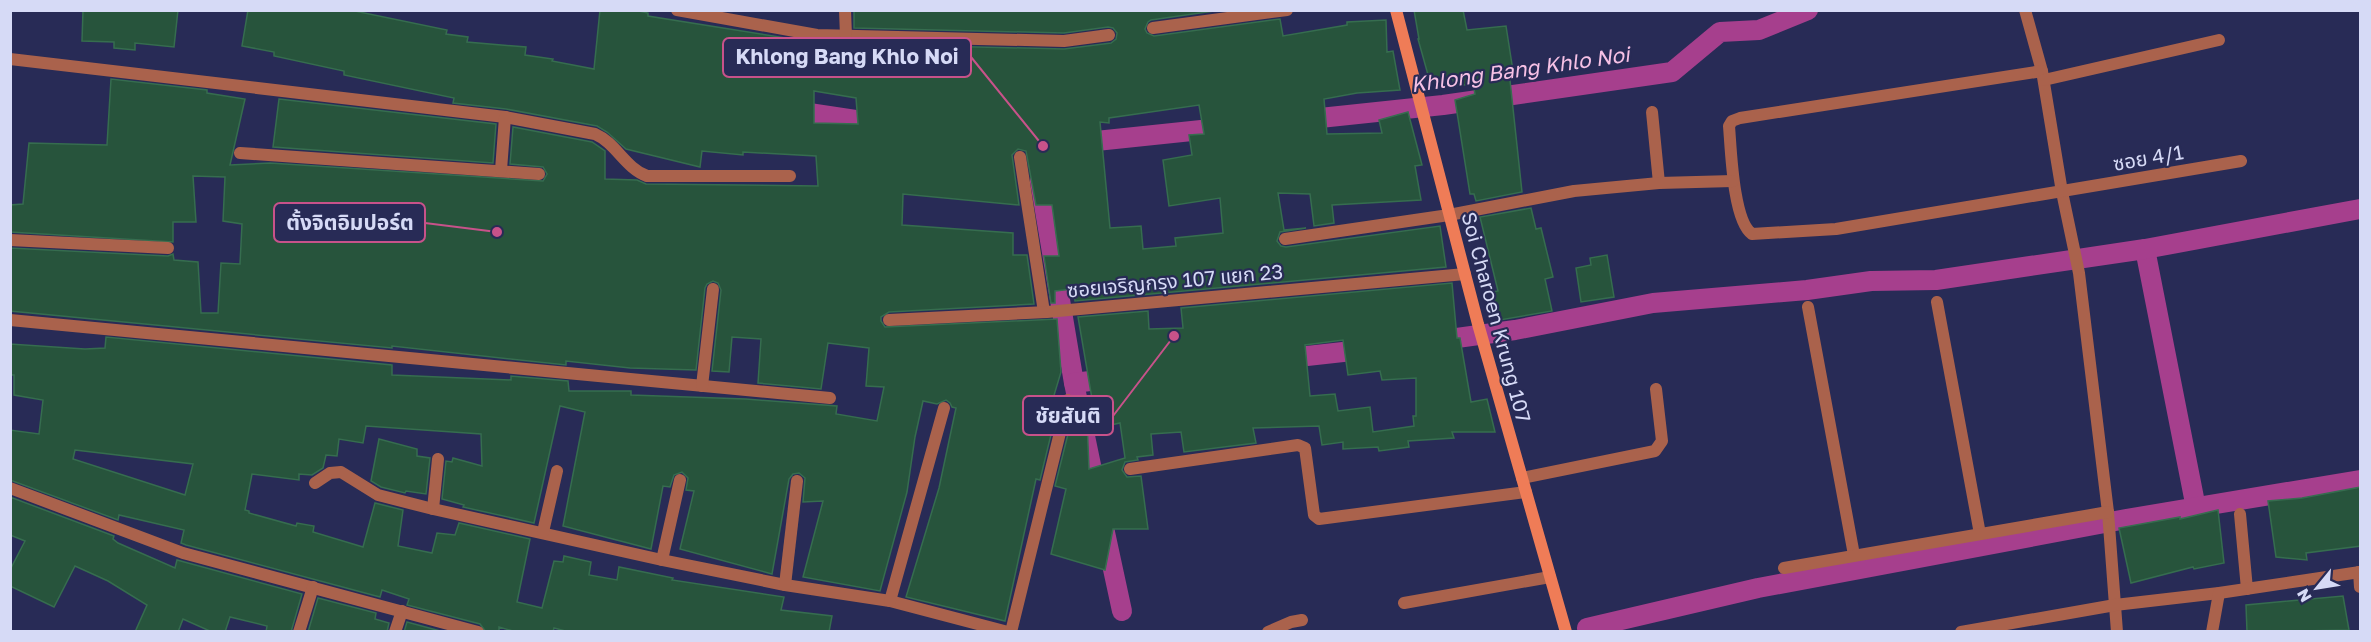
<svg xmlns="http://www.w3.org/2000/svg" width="2371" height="642" viewBox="0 0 2371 642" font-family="'Golos Text','Noto Sans Thai',sans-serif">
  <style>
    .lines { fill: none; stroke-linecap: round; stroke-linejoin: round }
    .canal { stroke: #a63f8d; stroke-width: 20 }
    .building { fill: #27543c; stroke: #366d4f; stroke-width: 1.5; fill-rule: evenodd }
    .street { stroke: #aa624c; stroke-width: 12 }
    .secondary { stroke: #ef7c57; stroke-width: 12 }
    .labels { text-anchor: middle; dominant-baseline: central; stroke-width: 4.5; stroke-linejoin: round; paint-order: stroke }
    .street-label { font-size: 20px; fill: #d6daf6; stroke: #282b56 }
    .water-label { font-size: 21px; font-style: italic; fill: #f6c1e5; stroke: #282b56 }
    .leader { fill: none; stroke: #c8528a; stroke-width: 2 }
    .callout-dot { fill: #c8528a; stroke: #282b56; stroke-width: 2 }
    .callout { fill: #282b56; stroke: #c8528a; stroke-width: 2 }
    .callout-label { font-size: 21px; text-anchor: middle; font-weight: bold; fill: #d6daf6 }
  </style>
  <rect width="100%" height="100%" fill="#282b56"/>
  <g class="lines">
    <g class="canal">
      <polyline points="789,110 882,124"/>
      <polyline points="1301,120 1443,105 1672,72 1720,32 1759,30 1808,10"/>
      <polyline points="1077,143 1230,127"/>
      <polyline points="1040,181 1074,383 1097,494"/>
      <polyline points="2145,249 2196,508"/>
      <polyline points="1435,341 1515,330 1653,303 1807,290 1871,281 1936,280 2145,249 2360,209"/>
      <polyline points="1280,359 1370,349"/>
      <polyline points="1074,383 1114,378"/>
      <polyline points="1103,523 1122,611"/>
      <polyline points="1587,628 1758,588 2126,519 2360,480"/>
    </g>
  </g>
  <g class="building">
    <polygon points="83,10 178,10 174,47 135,43 135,50 114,48 114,42 82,41"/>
    <path d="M248,10H350L447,30L446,34L468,37L467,42L526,47L525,55L553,59L552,61L594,69L600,10H634L648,13V16L817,43L1064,49L1111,43L1116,39L1117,33L1113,28L1108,27L1064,33L854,28V10H1221L1151,20L1148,22L1145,29L1147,33L1154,36L1280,19L1283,36L1347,25V22L1386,20L1387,52L1393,51L1400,90L1357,93L1324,99L1327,134L1382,133L1379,120L1408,112L1422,165L1415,166L1421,200L1332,205L1334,223L1314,226L1310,194L1278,193L1284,230L1306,228L1280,232L1277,241L1281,246L1286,247L1440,226L1446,267L1075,301L1073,289L1055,291V303H1051L1044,256H1059L1052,205H1036L1026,151L1018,149L1012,155L1019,205L903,194L902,225L1013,233V255H1027L1034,304L889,312L881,317V321L885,327L1057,319L1061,372L1049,412L1056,414L1040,480L1036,479L1005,621L906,597L939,488L956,408L952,407L950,403L946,400L937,404L923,401L915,437L907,492L880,591L803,577L823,501L803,502L805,478L799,473L793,474L789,479L772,574L680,549L694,491L686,490L688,478L682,472L674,475L670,487L663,486L651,549L563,526L585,412L560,406L534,523L463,507L464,505L442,499L446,461L452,462L453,458L482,466L481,434L366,426L363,443L339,439L337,456L326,455L323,468L312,475L299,474V480L252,474L245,510L249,511V513L296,526L297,523L314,526L313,532L363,547L375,503L403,510L398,546L432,553L437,533L455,535L459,523L530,539L517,602L542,608L554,561L563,562L564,556L591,562L589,575L617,580L619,567L673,578L672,580L784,597L781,610L832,616L829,632H569L554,628L553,632H516L499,627V632H486L480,624L407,605L409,599L382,590L380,597L186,545L181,543L184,530L119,515L118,520L10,480V430L39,434L43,400L14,395V375H10V344L85,349L105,348L106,337L392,365V375L511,380V376L568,381L569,391H631V395L746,399L837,406L836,414L877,421L884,387L866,386L869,348L828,343L821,389L758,383L761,339L732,337L729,372L712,371L721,290L718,283L713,281L707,284L705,288L696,370L630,368L566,361V365L392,346V348L10,311V248L168,256L173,254L174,260L198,262L201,313H218L221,263L240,264L242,224L223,221L225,177L193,176L196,222H173V242L10,232V205L23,204L29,143L107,145L111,79L207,90V93L245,99L230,165L270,163L543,181L547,174L543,167L510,164L513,127L592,142L605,151V179L637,180L646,184L818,186L816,156L743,152V155L702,151L700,167L626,149L607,132L597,126L506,109L453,103L454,98L344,75V71L274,56V52L242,46ZM814,91L856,98L858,124L814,123ZM1199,105L1204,134L1189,135L1192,155L1163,160L1169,206L1220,198L1223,233L1175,238L1176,246L1143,249L1141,226L1110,228L1100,122L1109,123V118ZM75,450L193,464L185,495L73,459Z"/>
    <polygon points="1414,10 1463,10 1467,30 1506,26 1513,71 1509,71 1522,192 1476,201 1474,194 1470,194 1455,100 1475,94 1473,84 1454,86 1453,79 1430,82 1418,39 1419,39"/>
    <polygon points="279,99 496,124 493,163 273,147"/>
    <polygon points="1531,208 1536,229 1541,228 1553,277 1545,279 1552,311 1500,320 1492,292 1498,291 1480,217"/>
    <polygon points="1607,255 1614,297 1581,302 1576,268 1591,265 1590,258"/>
    <path d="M1452,283L1457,338H1460L1471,402L1487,399L1495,432H1452L1454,438L1408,441L1409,447L1379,451L1378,447L1343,449V442L1322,445L1319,426L1253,428L1256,443L1184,452L1181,432L1151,434L1153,455L1137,457L1138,460L1125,462L1122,470L1127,477L1141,476L1148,529H1113L1105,570L1051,554L1066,489L1055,486L1072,418L1087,421L1089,469L1125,458L1120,423L1097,428L1078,317L1148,311L1149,329L1183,328L1181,308ZM1343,340L1348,375L1380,371L1382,380L1416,378V416H1413L1414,426L1373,432L1370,407L1338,411L1335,394L1310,396L1305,345Z"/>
    <polygon points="379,439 417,449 417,456 430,458 426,494 406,491 405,493 381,487 371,481"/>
    <polygon points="2361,487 2361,546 2306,553 2307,560 2276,557 2268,501 2302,498"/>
    <polygon points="10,497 114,536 113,539 118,543 175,568 177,560 302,594 291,632 266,632 267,626 230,617 225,632 212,632 183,619 178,632 135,632 147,605 108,581 75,566 54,607 10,586 10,570 25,541 10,535"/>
    <polygon points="2218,510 2224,563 2194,569 2193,567 2131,583 2119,528 2180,517 2180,519"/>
    <polygon points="2343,596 2349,630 2247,632 2246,605"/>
    <polygon points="318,598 376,613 375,619 389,623 387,632 308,632"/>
    <polygon points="407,622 444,632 404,632"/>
  </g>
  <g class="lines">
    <g class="street">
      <polyline points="677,10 817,35 1064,41 1109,35"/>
      <polyline points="845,10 846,36"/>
      <polyline points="2025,10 2042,71 2062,192 2079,273 2108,512 2117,632"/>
      <polyline points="1153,28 1287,10"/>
      <path d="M10,59L505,117L595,134C616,143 625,168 647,176H790"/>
      <path d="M2042,71L1740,118L1732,121L1729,126C1731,149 1733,221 1752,234L1836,229L2241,161"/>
      <polyline points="2044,80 2219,40"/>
      <polyline points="1652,112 1659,183"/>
      <polyline points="240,153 539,174"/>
      <polyline points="1020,157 1044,312"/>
      <polyline points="501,170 505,117"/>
      <polyline points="1285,239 1449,215 1574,191 1659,183 1733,181"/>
      <polyline points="10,240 168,248"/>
      <polyline points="1937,302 1980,534"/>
      <polyline points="1808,307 1854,555"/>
      <polyline points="10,320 830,398"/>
      <polyline points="889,320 1047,312 1465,274"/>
      <polyline points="702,386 713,289"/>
      <polyline points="1130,469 1298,445 1305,448 1314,515 1319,519 1526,492"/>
      <polyline points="1522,478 1655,451 1662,441 1656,389"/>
      <polyline points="315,483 330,473 341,472 378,495 433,509 662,560 785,585 890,601 1008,632"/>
      <polyline points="10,488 183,553 478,632"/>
      <polyline points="433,509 438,459"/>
      <polyline points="2240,514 2247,589"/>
      <polyline points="543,532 557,471"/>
      <polyline points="662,560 680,480"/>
      <polyline points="1784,568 2108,512"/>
      <polyline points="2359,572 2360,587"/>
      <polyline points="785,585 797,481"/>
      <polyline points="890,601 944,408"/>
      <polyline points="1404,603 1550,577"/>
      <polyline points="299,632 313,587"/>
      <polyline points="395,632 402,611"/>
      <polyline points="1011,632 1068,400"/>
      <polyline points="1268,632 1291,622 1302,620"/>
      <polyline points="1961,632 2115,605 2219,593 2360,572"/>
      <polyline points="2212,632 2219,593"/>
    </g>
    <polyline class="secondary" points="1396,10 1478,324 1566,632"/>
  </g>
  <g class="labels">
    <g class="street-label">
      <text transform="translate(2148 157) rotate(-10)">ซอย 4/1</text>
      <text transform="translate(1175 280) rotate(-5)">ซอยเจริญกรุง 107 แยก 23</text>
      <text transform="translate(1497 317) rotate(75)">Soi Charoen Krung 107</text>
    </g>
    <g class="water-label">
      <text transform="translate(1520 69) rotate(-8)">Khlong Bang Khlo Noi</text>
    </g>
  </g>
  <path class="leader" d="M1043 146L971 57M497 232L425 223M1174 336L1113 416"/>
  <g class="callout-dot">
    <circle cx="1043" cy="146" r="6"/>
    <circle cx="497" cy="232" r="6"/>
    <circle cx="1174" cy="336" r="6"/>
  </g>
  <g class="callout">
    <rect x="723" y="38" width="248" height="39" rx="6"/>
    <rect x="274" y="203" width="151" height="39" rx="6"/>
    <rect x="1023" y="396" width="90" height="39" rx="6"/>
  </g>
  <g class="callout-label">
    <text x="847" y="64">Khlong Bang Khlo Noi</text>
    <text x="350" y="230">ตั้งจิตอิมปอร์ต</text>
    <text x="1068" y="423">ชัยสันติ</text>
  </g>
  <rect width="2371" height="642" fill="none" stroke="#d6daf6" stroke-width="24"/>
  <g transform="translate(2317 588) rotate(240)" stroke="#282b56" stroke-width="4.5" paint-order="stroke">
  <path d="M0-4.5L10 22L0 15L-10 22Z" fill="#d6daf6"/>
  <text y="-9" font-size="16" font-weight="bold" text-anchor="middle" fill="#d6daf6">N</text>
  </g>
</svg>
